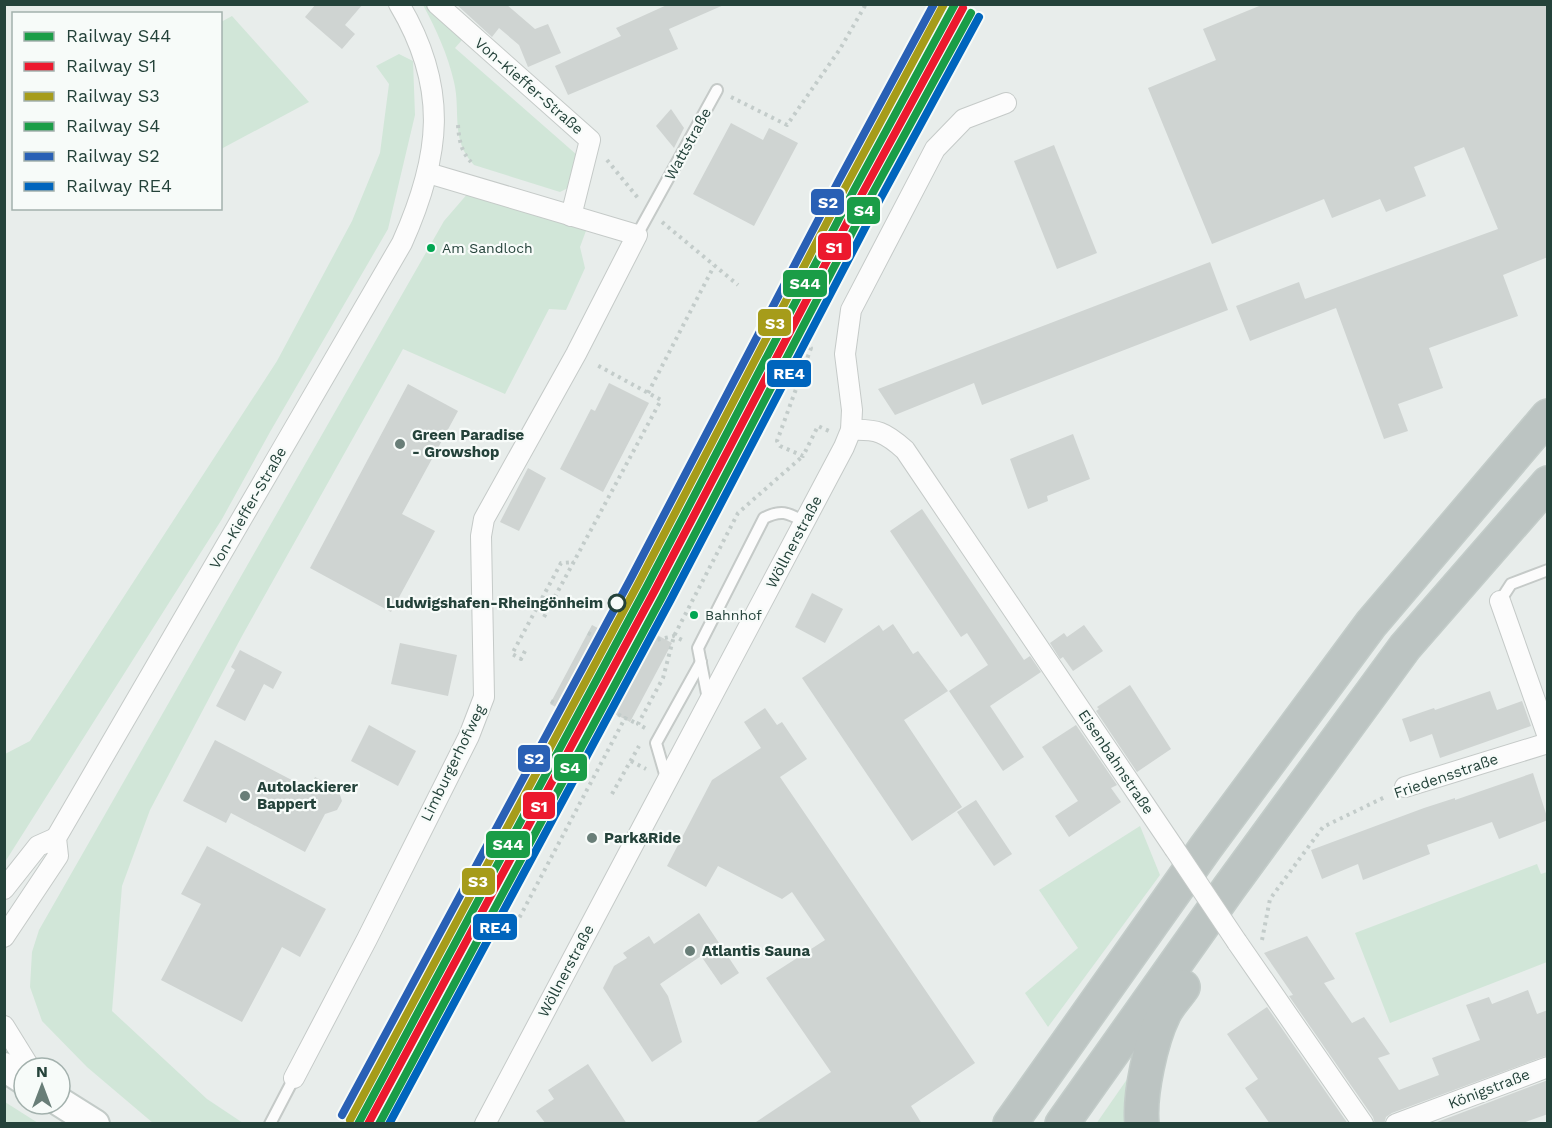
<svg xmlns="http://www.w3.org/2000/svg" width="1552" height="1128" viewBox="0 0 1552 1128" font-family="'Work Sans',sans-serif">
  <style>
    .green { fill: #d1e6d8 }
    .building { fill: #cfd4d2 }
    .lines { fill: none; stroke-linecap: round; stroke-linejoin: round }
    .lane-casing { stroke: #c5cac8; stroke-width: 14 }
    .street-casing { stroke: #c5cac8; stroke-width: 22 }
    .secondary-casing { stroke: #c3cbc8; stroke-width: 32 }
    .highway-casing { stroke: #c3ccc9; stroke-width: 36 }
    .path { stroke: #c3ccca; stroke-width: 4; stroke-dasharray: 3 4.5; stroke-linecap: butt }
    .lane { stroke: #fcfcfc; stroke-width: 10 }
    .street { stroke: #fcfcfc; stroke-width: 20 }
    .secondary { stroke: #fcfcfc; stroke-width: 28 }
    .highway { stroke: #bcc4c2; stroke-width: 33 }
    .street-bridge-casing { stroke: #c5cac8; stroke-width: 22; stroke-linecap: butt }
    .street-bridge { stroke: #fcfcfc; stroke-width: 20 }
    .rail-1-casing { stroke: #f7fbf9; stroke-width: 12 }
    .rail-2-casing { stroke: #f7fbf9; stroke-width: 12 }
    .rail-3-casing { stroke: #f7fbf9; stroke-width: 12 }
    .rail-4-casing { stroke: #f7fbf9; stroke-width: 12 }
    .rail-5-casing { stroke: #f7fbf9; stroke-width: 12 }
    .rail-6-casing { stroke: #f7fbf9; stroke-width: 12 }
    .rail-1 { stroke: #1a9d47; stroke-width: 8 }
    .rail-2 { stroke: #ec192e; stroke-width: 8 }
    .rail-3 { stroke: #a69c1a; stroke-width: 8 }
    .rail-4 { stroke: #1a9d47; stroke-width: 8 }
    .rail-5 { stroke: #2960b5; stroke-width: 8 }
    .rail-6 { stroke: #0065bd; stroke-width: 8 }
    .bus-dot { fill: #00a651; stroke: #f7fbf9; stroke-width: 2 }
    .poi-dot { fill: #697e78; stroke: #f7fbf9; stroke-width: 2 }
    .stop-dot { fill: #f7fbf9; stroke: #24423a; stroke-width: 3 }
    .labels { text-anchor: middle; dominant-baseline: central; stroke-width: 4.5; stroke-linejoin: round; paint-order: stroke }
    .bus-label { font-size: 14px; fill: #24423a; stroke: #f7fbf9; text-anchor: start }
    .street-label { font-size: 15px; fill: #24423a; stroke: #f7fbf9 }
    .poi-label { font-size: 15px; font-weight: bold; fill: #24423a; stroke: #f7fbf9; text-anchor: start }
    .stop-label { font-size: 15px; font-weight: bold; fill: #24423a; stroke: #f7fbf9; text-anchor: end }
    .line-badge { stroke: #f7fbf9; stroke-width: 2 }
    .badge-label { font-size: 16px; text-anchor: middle; font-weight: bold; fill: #fff }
  </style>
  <rect width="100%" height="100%" fill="#e8edeb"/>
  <g class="green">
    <path d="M423,5H437L469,32L455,48L577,155L570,187L560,192L474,165C450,140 461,111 454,82C448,55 436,29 423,5Z"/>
    <polygon points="232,16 309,102 221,149 221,22"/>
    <polygon points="399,54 413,61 415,115 388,229 270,432 222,519 5,862 5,754 30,741 277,361 352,221 380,153 389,84 376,66"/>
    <polygon points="469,192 587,228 580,247 585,268 566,310 549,309 505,394 403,349 242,636 150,810 122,886 112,1011 207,1099 243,1123 153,1123 87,1067 42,1021 30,987 32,952 39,930 444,221"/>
    <polygon points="1140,826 1160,875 1048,1027 1025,993 1078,948 1039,890"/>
    <polygon points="1537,864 1541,874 1547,872 1547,962 1390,1023 1355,933"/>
    <polygon points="1130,1075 1131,1123 1096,1124"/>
    <polygon points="5,1102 38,1123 5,1123"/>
  </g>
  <g class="building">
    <polygon points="316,4 363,4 345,25 355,34 342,49 305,17"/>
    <polygon points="456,4 506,4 535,29 548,24 561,53 528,67 519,45 499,28 492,37"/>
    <polygon points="669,4 726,4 669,29 678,49 568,95 555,66 621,36 616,28"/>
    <polygon points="1264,4 1548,4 1548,257 1503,275 1518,316 1429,348 1443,388 1398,404 1408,431 1384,439 1336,308 1250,341 1236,306 1299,282 1305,299 1498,229 1464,147 1414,167 1426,196 1386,212 1380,199 1332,218 1324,199 1212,244 1148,88 1216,60 1203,29"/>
    <polygon points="671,109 684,128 674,148 656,126"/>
    <polygon points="731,123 763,140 769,128 798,143 754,226 693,194"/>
    <polygon points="1054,145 1097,253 1057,269 1014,161"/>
    <polygon points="1210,262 1228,310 982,405 974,383 895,415 878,389"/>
    <polygon points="609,383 649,403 603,492 560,469 591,409 595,411"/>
    <polygon points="408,384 458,411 402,514 435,531 391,612 310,568"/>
    <polygon points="1073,434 1090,479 1047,496 1048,501 1028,509 1010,459"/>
    <polygon points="528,468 546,478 519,531 500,522"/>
    <polygon points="922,509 1024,660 1030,656 1041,672 990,706 1024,757 1003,771 949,691 988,665 967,633 961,637 890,531"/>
    <polygon points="812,593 843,609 825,643 795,627"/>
    <polygon points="893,624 913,654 918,651 948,691 904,720 962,807 912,841 802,678 879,625 883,631"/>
    <polygon points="592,625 640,650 650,631 672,643 630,722 579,695 569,714 550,704"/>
    <polygon points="1084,625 1103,651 1073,671 1063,657 1060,659 1050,643 1064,633 1067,637"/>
    <polygon points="400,643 457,655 448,696 391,684"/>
    <polygon points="240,650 282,672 273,689 264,684 245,721 216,706 235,670 231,667"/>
    <polygon points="1130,685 1171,749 1137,772 1096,711 1099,709 1097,707"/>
    <polygon points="1490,691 1497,710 1522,701 1531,726 1440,758 1432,734 1410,742 1402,719 1434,708 1435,710"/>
    <polygon points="765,708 777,725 782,722 807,759 780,777 975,1063 911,1106 922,1124 753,1124 831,1072 766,978 825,940 792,892 782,899 718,866 706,887 667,866 712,780 761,748 744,722"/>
    <polygon points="369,725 416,751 398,786 351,761"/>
    <polygon points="1076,725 1117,785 1111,788 1121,802 1069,837 1055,816 1078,801 1042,747"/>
    <polygon points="215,740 309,789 315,777 338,789 342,801 337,810 325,814 305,852 231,813 226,823 183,801"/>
    <polygon points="1533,773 1548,820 1499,839 1492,822 1427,845 1430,854 1363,880 1358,864 1322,879 1311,850 1424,808 1455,798 1455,800"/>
    <polygon points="976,800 1012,854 994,866 957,812"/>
    <polygon points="207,846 326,909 300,957 282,947 242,1022 161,980 201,904 181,894"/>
    <polygon points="699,913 739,973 721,985 701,956 660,984 668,996 682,1042 652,1062 603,988 614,966 627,958 623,953 649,936 654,944"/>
    <polygon points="1307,936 1335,979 1324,983 1352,1023 1364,1017 1390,1054 1378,1058 1399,1090 1439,1075 1432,1058 1480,1040 1466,1005 1489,997 1492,1004 1528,990 1537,1014 1548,1010 1548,1055 1392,1113 1386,1117 1384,1124 1375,1124 1373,1117 1289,996 1293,995 1264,953"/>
    <polygon points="1267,1007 1348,1124 1270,1124 1245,1088 1258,1079 1227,1034"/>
    <polygon points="588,1064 627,1124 546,1124 536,1111 554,1099 548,1090"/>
    <polygon points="1548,1080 1548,1114 1520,1124 1432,1124"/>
  </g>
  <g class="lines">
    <g class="lane-casing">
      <g id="lane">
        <polyline points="637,235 717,90"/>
        <polyline points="1500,601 1511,584 1548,570"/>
        <path d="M708,699L698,648L764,518C782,509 788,513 805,522"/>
        <polyline points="667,781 656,743 701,662"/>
        <polyline points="270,1124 294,1078"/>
      </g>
    </g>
    <g class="street-casing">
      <g id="street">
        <polyline points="437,4 590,140 571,216"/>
        <path d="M851,430C877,429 885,432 905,450L1174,848"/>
        <polyline points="1500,601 1548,737"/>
        <polyline points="1405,787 1548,743"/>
        <polyline points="4,889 38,846 56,838"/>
        <path d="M4,937L58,856L56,838L402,243C441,156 449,88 399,4"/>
        <polyline points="1237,942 1363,1124"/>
        <polyline points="4,1026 30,1068"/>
        <polyline points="294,1078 367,939 469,736 484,697 481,536 484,519 576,354 637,235 428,173"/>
        <polyline points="485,1124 844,447 851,430 852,410 845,354 851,310 935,149 964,119 1006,103"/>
        <polyline points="1396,1124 1548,1067"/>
      </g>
    </g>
    <g class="secondary-casing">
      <g id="secondary">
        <polyline points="4,1067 24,1080"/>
        <polyline points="60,1102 95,1124"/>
      </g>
    </g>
    <g class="highway-casing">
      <g id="highway">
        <polyline points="1010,1124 1206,847 1371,624 1548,416"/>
        <polyline points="1062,1124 1229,888 1405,647 1548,483"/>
        <path d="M1142,1124C1139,1095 1151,1040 1164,1014C1168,1005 1177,996 1183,987"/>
      </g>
    </g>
    <g class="path">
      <polyline points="731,97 787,125 840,49 866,4"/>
      <path d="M458,125C459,140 461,151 471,162"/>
      <polyline points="607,160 638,198"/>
      <polyline points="662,222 738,285"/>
      <polyline points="805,343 811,348 777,441 780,446 803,456 818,426 829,431"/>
      <polyline points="648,393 714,266"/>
      <polyline points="544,617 661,400 595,364"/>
      <polyline points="588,633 596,637 595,642 597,638 607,643"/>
      <polyline points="525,651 521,659 512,654 561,563 574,562"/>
      <polyline points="637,669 652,641 674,636 684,641"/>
      <polyline points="551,701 571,712"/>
      <polyline points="619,703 614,712 625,718"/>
      <polyline points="561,706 579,671"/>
      <polyline points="645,728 638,724 663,678 674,636 738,513 803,456"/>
      <polyline points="631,761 646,769"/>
      <polyline points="612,794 639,746"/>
      <polyline points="516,924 625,718 638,724"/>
      <polyline points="1262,940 1270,899 1323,827 1387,796"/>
    </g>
    <use href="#lane" class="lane"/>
    <use href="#street" class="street"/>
    <use href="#secondary" class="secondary"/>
    <use href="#highway" class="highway"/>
    <g class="street-bridge-casing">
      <polyline id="street-bridge" points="1174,848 1237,942"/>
    </g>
    <use href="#street-bridge" class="street-bridge"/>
    <g class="rail-1-casing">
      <polyline id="rail-1" points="358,1124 646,588 854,190 955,4"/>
    </g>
    <g class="rail-2-casing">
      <polyline id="rail-2" points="368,1124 654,592 862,194 963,8"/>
    </g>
    <g class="rail-3-casing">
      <polyline id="rail-3" points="350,1120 638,584 846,186 944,4"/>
    </g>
    <g class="rail-4-casing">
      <polyline id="rail-4" points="379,1124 662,597 870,198 971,13"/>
    </g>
    <g class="rail-5-casing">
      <polyline id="rail-5" points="342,1115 630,580 838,182 934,4"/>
    </g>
    <g class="rail-6-casing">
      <polyline id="rail-6" points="389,1124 670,601 878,203 979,17"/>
    </g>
    <use href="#rail-1" class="rail-1"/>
    <use href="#rail-2" class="rail-2"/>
    <use href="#rail-3" class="rail-3"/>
    <use href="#rail-4" class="rail-4"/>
    <use href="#rail-5" class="rail-5"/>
    <use href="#rail-6" class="rail-6"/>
  </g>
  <g class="bus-dot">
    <circle cx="431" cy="248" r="5"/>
    <circle cx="694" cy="615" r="5"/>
  </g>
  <g class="poi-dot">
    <circle cx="400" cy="444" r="6"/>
    <circle cx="245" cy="796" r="6"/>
    <circle cx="592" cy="838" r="6"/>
    <circle cx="690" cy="951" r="6"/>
  </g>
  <circle class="stop-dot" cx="617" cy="603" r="8"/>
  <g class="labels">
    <g class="bus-label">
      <text x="442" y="248">Am Sandloch</text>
      <text x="705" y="615">Bahnhof</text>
    </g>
    <g class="street-label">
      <text transform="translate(529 86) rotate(41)">Von-Kieffer-Straße</text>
      <text transform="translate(688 144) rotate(-61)">Wattstraße</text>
      <text transform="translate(248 508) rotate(-60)">Von-Kieffer-Straße</text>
      <text transform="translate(794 542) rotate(-62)">Wöllnerstraße</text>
      <text transform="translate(1116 762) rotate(56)">Eisenbahnstraße</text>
      <text transform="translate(453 763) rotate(-64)">Limburgerhofweg</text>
      <text transform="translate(1446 776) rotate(-19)">Friedensstraße</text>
      <text transform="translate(566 971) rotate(-62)">Wöllnerstraße</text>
      <text transform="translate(1489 1089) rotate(-21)">Königstraße</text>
    </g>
    <g class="poi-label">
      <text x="412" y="435">Green Paradise<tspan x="412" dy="17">- Growshop</tspan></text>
      <text x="257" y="787">Autolackierer<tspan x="257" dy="17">Bappert</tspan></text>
      <text x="604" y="838">Park&amp;Ride</text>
      <text x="702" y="951">Atlantis Sauna</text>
    </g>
    <g class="stop-label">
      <text x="603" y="603">Ludwigshafen-Rheingönheim</text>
    </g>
  </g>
  <g class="line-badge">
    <rect x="810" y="188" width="35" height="28" rx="6" fill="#2960b5"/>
    <rect x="846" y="196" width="35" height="29" rx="6" fill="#1a9d47"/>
    <rect x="817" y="232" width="35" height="29" rx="6" fill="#ec192e"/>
    <rect x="782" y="269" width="46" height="29" rx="6" fill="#1a9d47"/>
    <rect x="757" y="308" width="35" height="29" rx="6" fill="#a69c1a"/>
    <rect x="766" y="359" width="46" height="29" rx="6" fill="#0065bd"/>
    <rect x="517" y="744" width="34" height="29" rx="6" fill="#2960b5"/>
    <rect x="553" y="753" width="35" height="29" rx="6" fill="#1a9d47"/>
    <rect x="522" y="791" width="34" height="29" rx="6" fill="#ec192e"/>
    <rect x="485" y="830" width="46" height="29" rx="6" fill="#1a9d47"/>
    <rect x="461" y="867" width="35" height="29" rx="6" fill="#a69c1a"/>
    <rect x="472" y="913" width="46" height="28" rx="6" fill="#0065bd"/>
  </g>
  <g class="badge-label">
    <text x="828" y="208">S2</text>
    <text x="864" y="216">S4</text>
    <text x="834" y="253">S1</text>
    <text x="805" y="289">S44</text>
    <text x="775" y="329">S3</text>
    <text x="789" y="379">RE4</text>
    <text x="534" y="764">S2</text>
    <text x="570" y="773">S4</text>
    <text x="539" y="812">S1</text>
    <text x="508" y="850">S44</text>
    <text x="478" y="887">S3</text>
    <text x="495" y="933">RE4</text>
  </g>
  <rect width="1552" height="1128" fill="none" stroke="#24423a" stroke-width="12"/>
  <rect x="12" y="12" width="210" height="198" fill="#f7fbf9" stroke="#a3b1ad" stroke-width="1.5"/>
  <rect x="24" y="32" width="30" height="9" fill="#1a9d47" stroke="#a3b1ad" stroke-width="1.5"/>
  <text x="66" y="42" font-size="18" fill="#24423a">Railway S44</text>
  <rect x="24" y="62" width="30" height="9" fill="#ec192e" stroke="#a3b1ad" stroke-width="1.5"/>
  <text x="66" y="72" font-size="18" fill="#24423a">Railway S1</text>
  <rect x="24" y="92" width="30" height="9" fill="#a69c1a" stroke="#a3b1ad" stroke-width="1.5"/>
  <text x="66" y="102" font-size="18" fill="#24423a">Railway S3</text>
  <rect x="24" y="122" width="30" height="9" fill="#1a9d47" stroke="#a3b1ad" stroke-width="1.5"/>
  <text x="66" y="132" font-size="18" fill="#24423a">Railway S4</text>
  <rect x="24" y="152" width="30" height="9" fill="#2960b5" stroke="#a3b1ad" stroke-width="1.5"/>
  <text x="66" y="162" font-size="18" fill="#24423a">Railway S2</text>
  <rect x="24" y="182" width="30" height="9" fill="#0065bd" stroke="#a3b1ad" stroke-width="1.5"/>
  <text x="66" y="192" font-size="18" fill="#24423a">Railway RE4</text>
  <g transform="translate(42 1086)"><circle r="28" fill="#f7fbf9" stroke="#a3b1ad" stroke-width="1.5"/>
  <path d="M0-4.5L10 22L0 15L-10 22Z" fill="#697e78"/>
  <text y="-9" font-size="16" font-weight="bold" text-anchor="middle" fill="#24423a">N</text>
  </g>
</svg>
